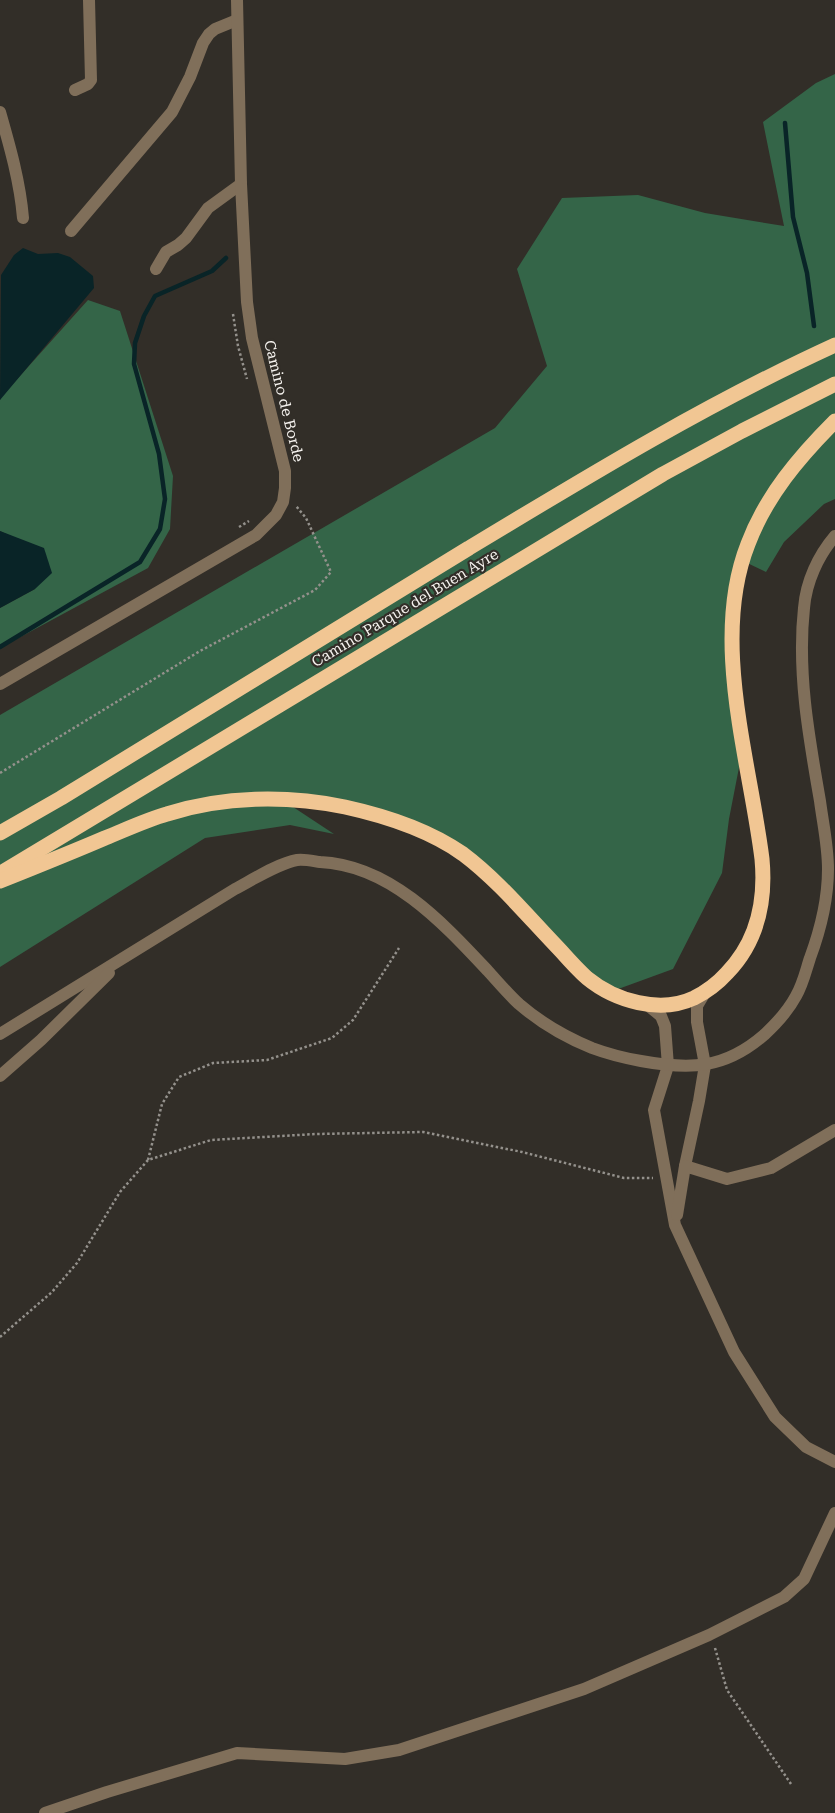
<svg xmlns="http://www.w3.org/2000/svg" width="835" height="1813" viewBox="0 0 835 1813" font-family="'Roboto Serif',serif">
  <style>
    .green { fill: #346548 }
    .water { fill: #092427 }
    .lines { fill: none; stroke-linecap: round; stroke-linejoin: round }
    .stream { stroke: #092427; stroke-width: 4.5 }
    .path { stroke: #94918c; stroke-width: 2.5; stroke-dasharray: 2.5 2.5; stroke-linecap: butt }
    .minor { stroke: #806f5a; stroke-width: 12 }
    .highway { stroke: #f1c693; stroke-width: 15 }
    .labels { text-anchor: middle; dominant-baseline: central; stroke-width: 4.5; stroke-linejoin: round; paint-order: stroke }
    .street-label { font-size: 15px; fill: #f6f3ef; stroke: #322e28 }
  </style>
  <rect width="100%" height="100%" fill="#322e28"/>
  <g class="green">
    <polygon points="835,74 835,499 824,504 784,542 766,572 743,561 735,600 743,747 729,819 722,873 673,969 610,992 491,879 412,828 284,801 334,834 290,825 205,838 0,967 0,715 495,428 547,366 517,269 562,198 638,195 705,213 784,226 763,122 816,83"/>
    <polygon points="88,300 120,311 173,476 170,529 148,568 0,648 0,608 35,589 15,538 0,531 0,400 2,396"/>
  </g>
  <g class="water">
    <polygon points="23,248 38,254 58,253 70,257 93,276 94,288 0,400 1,275 14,255"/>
    <polygon points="0,531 44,548 52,573 35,589 0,608"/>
  </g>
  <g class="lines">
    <g class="stream">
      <polyline points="785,123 793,217 807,273 814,326"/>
      <polyline points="0,647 140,562 160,529 165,499 159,454 134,364 135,343 144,316 155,296 212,271 226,258"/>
    </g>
    <g class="path">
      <polyline points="233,314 238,346 247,379"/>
      <polyline points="239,527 249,521"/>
      <polyline points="0,773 200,651 315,590 331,572 306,518 296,506"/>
      <polyline points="148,1160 162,1104 179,1077 213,1063 267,1060 332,1038 353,1020 399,948"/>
      <polyline points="0,1337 52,1292 77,1263 120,1192 148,1160 211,1140 316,1134 423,1132 522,1152 624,1178 653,1178"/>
      <polyline points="715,1648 727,1690 791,1784"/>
    </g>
    <g class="minor">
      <polyline points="75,90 88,84 91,80 89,0"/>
      <path d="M0,112C10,147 20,182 23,218"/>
      <polyline points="71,231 172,112 190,77 203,43 209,34 215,29 237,20"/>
      <polyline points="156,269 166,252 178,245 186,238 208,208 241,184"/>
      <polyline points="0,684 256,535 276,515 283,502 285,488 285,471 252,338 247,302 241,184 237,0"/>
      <polyline points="706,991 697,1006 697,1022 705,1065 699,1101 685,1166 727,1179 771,1168 835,1130"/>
      <polyline points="645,1003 661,1016 665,1026 668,1066 654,1110 675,1225 734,1352 775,1417 806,1447 835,1462"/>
      <path d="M0,1034L235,889C252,880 279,863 297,860C304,859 313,861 320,862C390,865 443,923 488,971C498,982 508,994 519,1004C541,1023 565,1037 592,1048C608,1054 624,1058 641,1061C690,1070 725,1069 764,1035C777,1023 788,1011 796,996C803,984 806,970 810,958C820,931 828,898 828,869C828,846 823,824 820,801C809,738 797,672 804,608C806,582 818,556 835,536"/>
      <polyline points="0,1076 41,1040 109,973"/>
      <polyline points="677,1215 685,1166"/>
      <polyline points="45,1813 107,1792 237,1753 345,1759 399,1750 584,1689 709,1635 784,1597 804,1579 835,1513"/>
    </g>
    <g class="highway">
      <path d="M0,833L61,798C197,714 333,631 469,548C588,476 708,403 835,345"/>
      <polyline points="1,873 663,474 742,431 835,384"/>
      <path d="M0,881C35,867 70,853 105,838C125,830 146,820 167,814C223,796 287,795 345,807C386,816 429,830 463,854C499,881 529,918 561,951C569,960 578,970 587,978C615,1001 660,1014 694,998C706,992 718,983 727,973C758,941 766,902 762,859C750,761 710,640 748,544C766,496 799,457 835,421"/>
    </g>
  </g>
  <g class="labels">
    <g class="street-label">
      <text transform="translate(284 401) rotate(76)">Camino de Borde</text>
      <text transform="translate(405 608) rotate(-31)">Camino Parque del Buen Ayre</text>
    </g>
  </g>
</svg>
